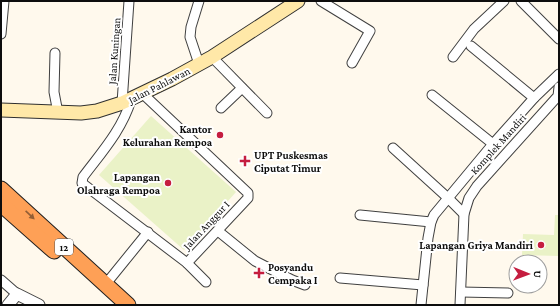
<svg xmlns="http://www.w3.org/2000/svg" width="560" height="306" viewBox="0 0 560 306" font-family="'Crimson Pro',serif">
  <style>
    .pitch { fill: #eaf2c7 }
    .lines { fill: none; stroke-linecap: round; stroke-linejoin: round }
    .minor-casing { stroke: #404040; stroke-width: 11 }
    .tertiary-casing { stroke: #404040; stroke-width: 13 }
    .secondary-casing { stroke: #2f2f2f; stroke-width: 15 }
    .trunk-casing { stroke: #1e1e1e; stroke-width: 17 }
    .minor { stroke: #fff; stroke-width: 9 }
    .tertiary { stroke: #fff; stroke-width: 11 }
    .secondary { stroke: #ffe8a8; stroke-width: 13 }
    .trunk { stroke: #fea056; stroke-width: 15 }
    .oneway { fill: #925e35 }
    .poi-dot { fill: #c51d3f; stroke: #fff; stroke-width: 1.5 }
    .labels { text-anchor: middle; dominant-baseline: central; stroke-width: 4; stroke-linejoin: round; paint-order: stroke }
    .shield { fill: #fff; stroke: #565656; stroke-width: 1 }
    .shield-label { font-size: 10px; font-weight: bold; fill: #0d0d0d }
    .street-label { font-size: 11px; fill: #0d0d0d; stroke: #fff }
    .poi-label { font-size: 11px; font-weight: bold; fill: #0d0d0d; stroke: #fff; text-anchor: end }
  </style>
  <rect width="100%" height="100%" fill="#fff9ed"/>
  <g class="pitch">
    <polygon points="151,116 236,192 184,250 99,175"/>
    <polygon points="555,215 559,215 559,256 522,255 523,234 554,235"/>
  </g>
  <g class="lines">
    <g class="minor-casing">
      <g id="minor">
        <polyline points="321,1 370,31 352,63"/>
        <polyline points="521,1 559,39"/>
        <polyline points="1,34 4,1"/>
        <polyline points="471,46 534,98"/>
        <polyline points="55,53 54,92 58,113"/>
        <polyline points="212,57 267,113"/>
        <polyline points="453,57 474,29 504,1"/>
        <polyline points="199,64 190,37 191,27 199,1"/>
        <polyline points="143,94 248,193 248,198 187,263"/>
        <polyline points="432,95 493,144"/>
        <path d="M131,100C122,130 101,153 83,177L82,183L187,263L206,282"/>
        <polyline points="122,103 129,1"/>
        <polyline points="221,108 242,88"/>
        <polyline points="393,148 448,198 464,214"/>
        <polyline points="360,215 431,222"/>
        <polyline points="218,231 255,261 292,280 305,285"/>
        <polyline points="340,278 423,285"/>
        <polyline points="1,280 17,294"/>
        <polyline points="105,285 148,232"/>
        <polyline points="461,292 508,293"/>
        <polyline points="421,305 428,238 431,222 434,215 493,144 534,98 559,74"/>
        <polyline points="460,305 464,214 469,198 477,186 558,96 559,87"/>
      </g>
    </g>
    <g class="tertiary-casing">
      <polyline id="tertiary" points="8,305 17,294 39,305"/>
    </g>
    <g class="secondary-casing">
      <polyline id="secondary" points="1,110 81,113 97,111 122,103 172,79 212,57 298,1"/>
    </g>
    <g class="trunk-casing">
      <g id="trunk">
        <polyline points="1,189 128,305"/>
        <polyline points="1,204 54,251"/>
      </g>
    </g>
    <use href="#minor" class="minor"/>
    <use href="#tertiary" class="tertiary"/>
    <use href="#secondary" class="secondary"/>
    <use href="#trunk" class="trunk"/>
  </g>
  <defs><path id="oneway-solid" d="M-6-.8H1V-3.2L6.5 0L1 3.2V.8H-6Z"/></defs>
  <use class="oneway" href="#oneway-solid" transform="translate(30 215) rotate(43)"/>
  <g class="poi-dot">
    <circle cx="220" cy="135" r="4"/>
    <path d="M243 155h4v4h4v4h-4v4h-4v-4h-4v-4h4z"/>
    <circle cx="168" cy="183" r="4"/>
    <circle cx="541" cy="245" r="4"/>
    <path d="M257 267h4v4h4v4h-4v4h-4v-4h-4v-4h4z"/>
  </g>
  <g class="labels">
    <rect class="shield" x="55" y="239" width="18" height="16" rx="3"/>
    <g class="shield-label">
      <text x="64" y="247">12</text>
    </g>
    <g class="street-label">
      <text transform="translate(114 51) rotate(-86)">Jalan Kuningan</text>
      <text transform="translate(159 85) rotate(-27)">Jalan Pahlawan</text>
      <text transform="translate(498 144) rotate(-48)">Komplek Mandiri</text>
      <text transform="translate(206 225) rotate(-47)">Jalan Anggur I</text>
    </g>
    <g class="poi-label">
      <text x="212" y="129">Kantor<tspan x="212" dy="13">Kelurahan Rempoa</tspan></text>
      <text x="254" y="155" text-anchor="start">UPT Puskesmas<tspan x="254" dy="13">Ciputat Timur</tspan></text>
      <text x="160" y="177">Lapangan<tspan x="160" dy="13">Olahraga Rempoa</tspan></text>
      <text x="533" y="245">Lapangan Griya Mandiri</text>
      <text x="268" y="267" text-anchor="start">Posyandu<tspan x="268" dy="13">Cempaka I</tspan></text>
    </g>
  </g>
  <rect width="560" height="306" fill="none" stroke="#0d0d0d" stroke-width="4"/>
  <g transform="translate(528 274) rotate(91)"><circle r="19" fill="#ffffff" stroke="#9e9e9e"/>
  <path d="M0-3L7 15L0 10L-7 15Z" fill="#c51d3f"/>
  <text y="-6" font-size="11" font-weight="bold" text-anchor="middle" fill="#0d0d0d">U</text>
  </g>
</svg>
